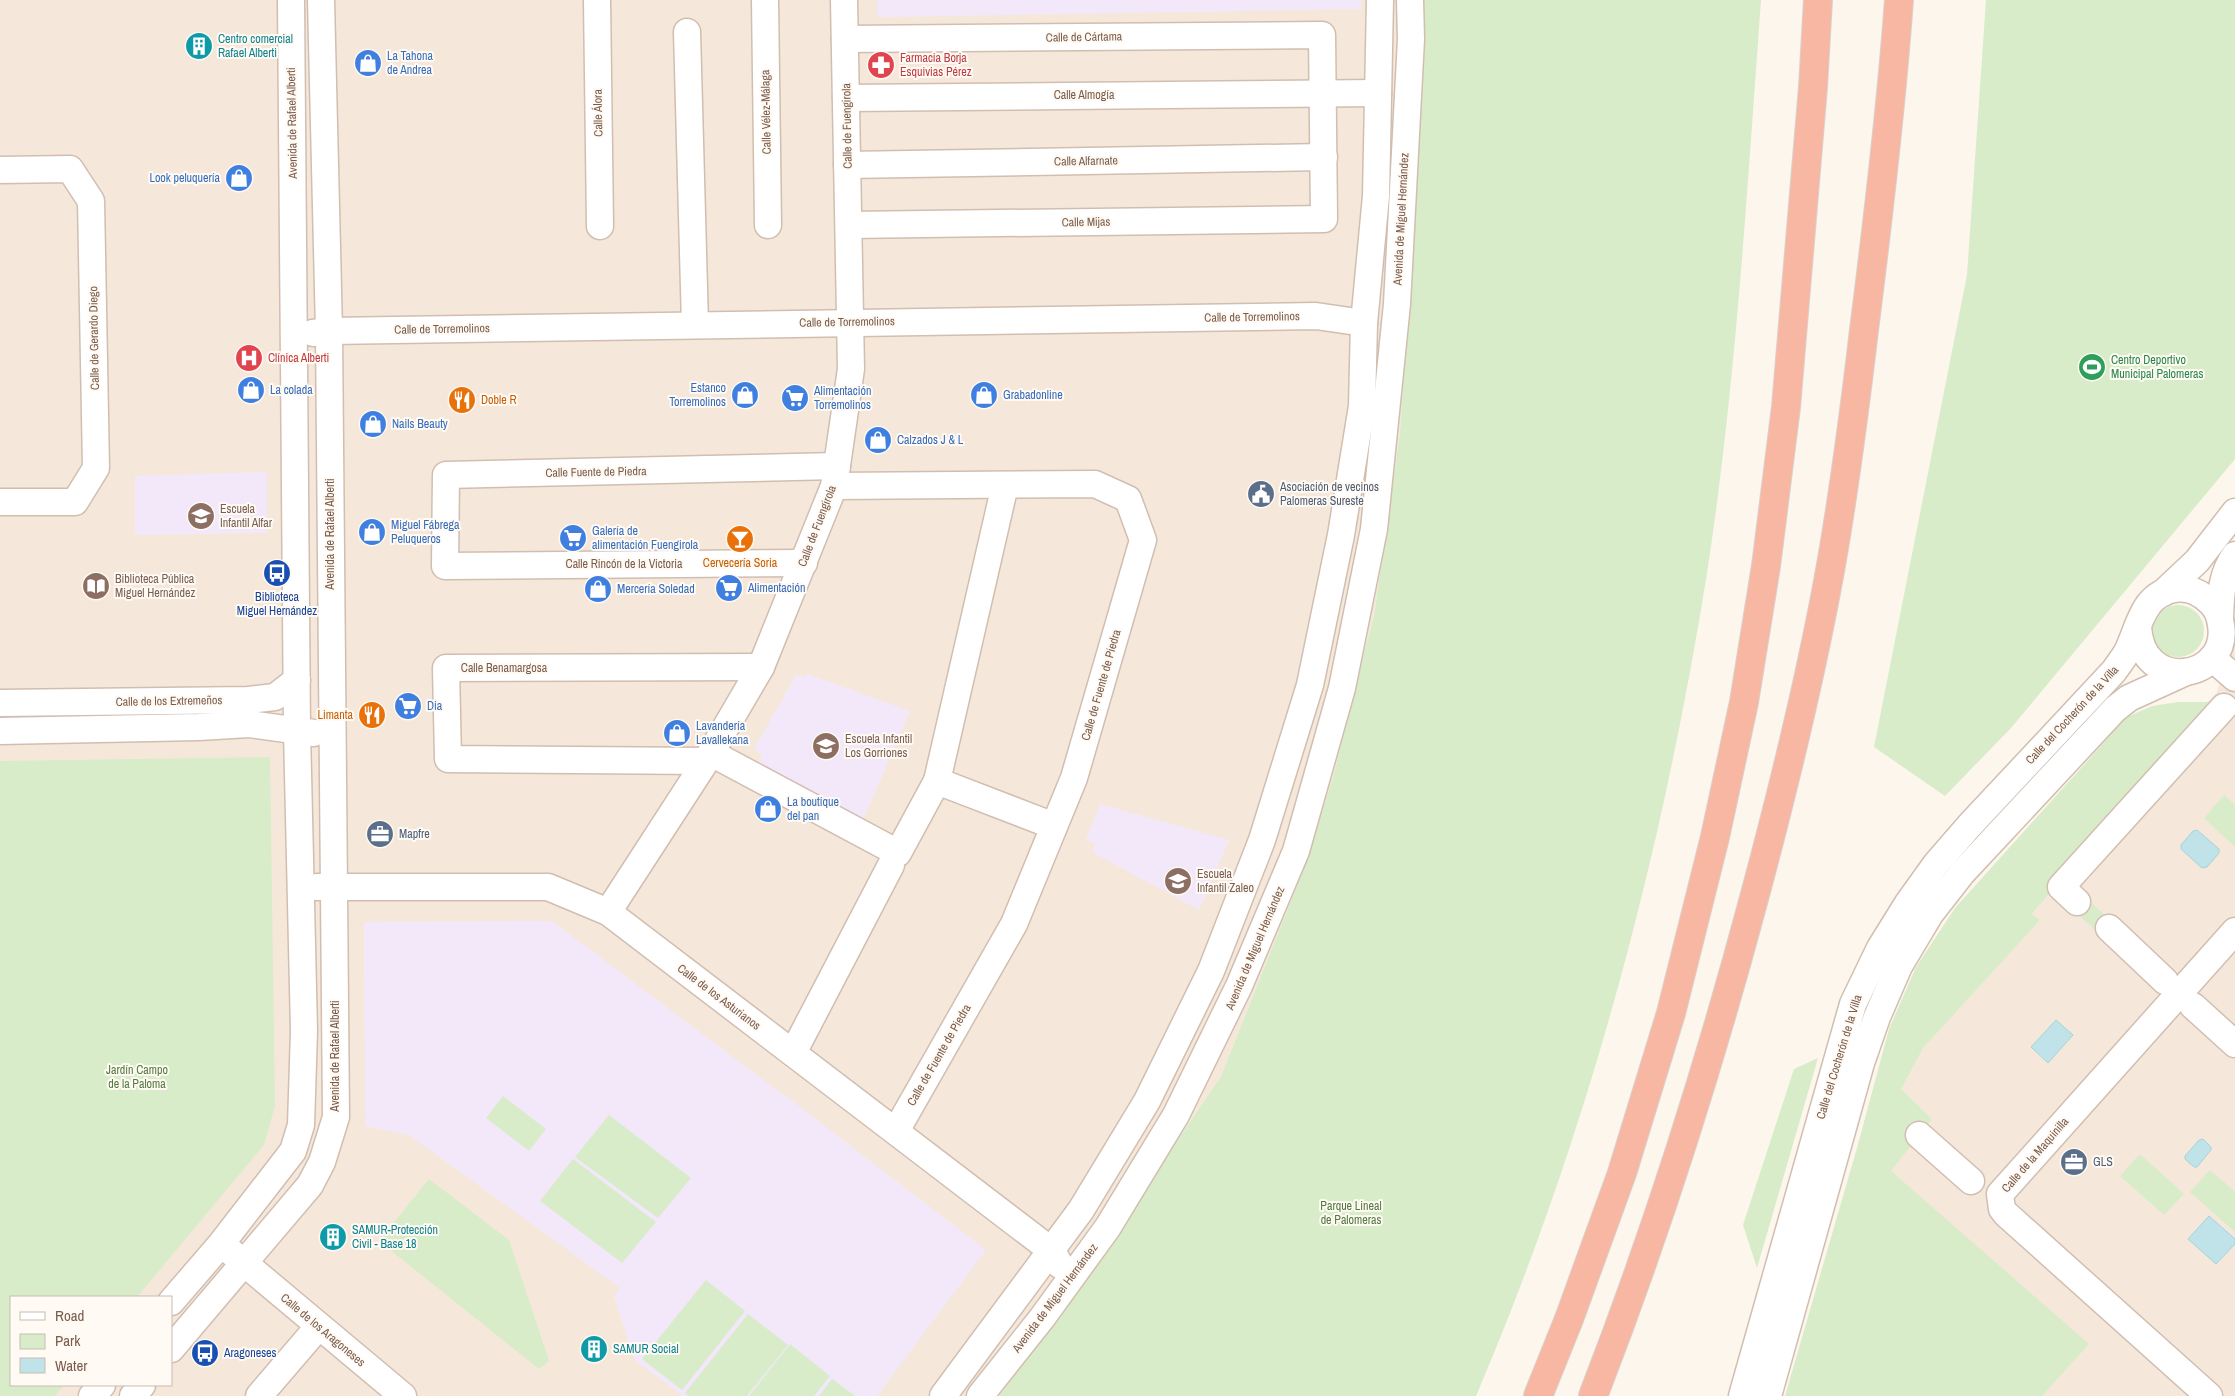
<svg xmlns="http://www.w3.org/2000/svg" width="2235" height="1396" viewBox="0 0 2235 1396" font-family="'Archivo Narrow',sans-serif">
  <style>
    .residential { fill: #f5e8da; fill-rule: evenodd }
    .education { fill: #f3e8fa }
    .green { fill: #d8ecc9 }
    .water { fill: #bfe3e8; stroke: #a5d3da }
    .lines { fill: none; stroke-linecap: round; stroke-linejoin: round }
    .minor-casing { stroke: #d1beb0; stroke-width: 29 }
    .highway-casing { stroke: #dad1cd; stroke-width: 30 }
    .minor { stroke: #fff; stroke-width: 26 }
    .highway { stroke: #f7b7a3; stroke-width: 28 }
    .labels { text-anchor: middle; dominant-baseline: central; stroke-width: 4; stroke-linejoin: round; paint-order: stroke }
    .street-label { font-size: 12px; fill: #7a5c4d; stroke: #fffaf3 }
    .culture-label { font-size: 12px; fill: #0d838f; stroke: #fffaf3; text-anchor: start }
    .shop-label { font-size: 12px; fill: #366cbe; stroke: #fffaf3; text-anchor: start }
    .health-label { font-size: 12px; fill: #be3a42; stroke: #fffaf3; text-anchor: start }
    .leisure-label { font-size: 12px; fill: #27864d; stroke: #fffaf3; text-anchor: start }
    .food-label { font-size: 12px; fill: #c56008; stroke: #fffaf3; text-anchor: start }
    .service-label { font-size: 12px; fill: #4e5e75; stroke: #fffaf3; text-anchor: start }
    .education-label { font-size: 12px; fill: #785e54; stroke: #fffaf3; text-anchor: start }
    .transit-label { font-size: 12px; fill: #164399; stroke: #fffaf3 }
    .park-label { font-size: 12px; fill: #537a41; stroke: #fffaf3 }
  </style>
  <rect width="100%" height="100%" fill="#fdf6ec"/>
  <g class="residential">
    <path d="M0,0H1414L1415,193L1400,432L1374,616L1352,696L1334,774L1303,871L1221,1076L1049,1331L999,1396H0ZM11,1297H171V1385H11Z"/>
    <polygon points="2235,629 2235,1396 1852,1396 1906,1045 2217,692"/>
  </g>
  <g class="education">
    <polygon points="877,0 1361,0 1361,9 877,17"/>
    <polygon points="267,472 267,533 135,535 135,476"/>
    <polygon points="807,674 910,711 863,820 758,763 762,755 754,749 796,675 805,677"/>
    <polygon points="1100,804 1229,840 1199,910 1092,852 1095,844 1086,839"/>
    <polygon points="552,921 773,1087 701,1182 774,1087 986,1250 877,1396 683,1396 635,1360 614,1296 620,1288 409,1135 365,1126 364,922"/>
  </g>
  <g class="green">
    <path d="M1414,0H1761C1747,191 1736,384 1707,573C1662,855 1588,1134 1476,1396H999L1049,1331L1221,1076L1303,871L1334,774L1352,696L1374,616L1400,432L1415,193Z"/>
    <polygon points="1986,0 2235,0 2235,459 2011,728 1945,796 1874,747 1967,275"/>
    <circle cx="2178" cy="631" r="26"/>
    <polygon points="2178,702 2211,702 2216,708 2031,914 2040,920 1923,1048 1901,1089 1932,1119 1891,1171 2089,1344 2042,1396 1785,1396 1857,1148 1889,1029 1916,967 1955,908 2127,717 2152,706"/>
    <polygon points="270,757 275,1106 264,1145 137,1297 11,1297 11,1385 64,1385 55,1396 0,1396 0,761"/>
    <polygon points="2224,795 2235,805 2235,847 2204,818"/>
    <polygon points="2083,896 2114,923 2102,936 2072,909"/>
    <polygon points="1818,1058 1757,1268 1743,1225 1794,1069"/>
    <polygon points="503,1096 546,1129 529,1151 486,1118"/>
    <polygon points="609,1115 691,1178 658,1218 575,1157"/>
    <polygon points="2140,1154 2184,1194 2164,1215 2120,1176"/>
    <polygon points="573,1159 656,1222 622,1263 540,1201"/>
    <polygon points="2210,1170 2235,1192 2235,1232 2190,1192"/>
    <polygon points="429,1179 509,1240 549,1361 539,1369 379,1241"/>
    <polygon points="706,1280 745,1311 682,1390 642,1359"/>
    <polygon points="748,1314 788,1345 747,1396 688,1396 685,1393"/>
    <polygon points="790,1344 830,1376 814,1396 749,1396"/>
    <polygon points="832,1379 855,1396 819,1396"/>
  </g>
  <g class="water">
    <polygon points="2197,830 2219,849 2219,853 2207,867 2202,868 2181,849 2181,845 2193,831"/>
    <polygon points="2056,1020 2073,1035 2048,1063 2031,1047"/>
    <polygon points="2203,1139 2211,1147 2211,1150 2197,1167 2194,1167 2185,1159 2185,1156 2199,1140"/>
    <polygon points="2209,1216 2235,1239 2235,1244 2216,1264 2188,1239"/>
  </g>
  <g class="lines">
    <g class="minor-casing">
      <g id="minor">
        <polyline points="597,0 600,226"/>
        <polyline points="765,0 768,225"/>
        <polyline points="687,32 695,325"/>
        <polyline points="845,39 1322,35 1324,219 849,225"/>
        <polyline points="846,98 1378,93"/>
        <polyline points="847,165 1324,157"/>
        <polyline points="0,170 70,169 91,201 96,468 75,502 0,502"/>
        <polyline points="313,333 329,331 1316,316 1364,323"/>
        <polyline points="834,486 1095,484 1128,499 1143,540 1074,778 1014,924 896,1131"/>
        <polyline points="804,563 445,566 446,475 837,466"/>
        <polyline points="2163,593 2197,561 2235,512"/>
        <path d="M2220,618C2221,594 2221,575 2235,555"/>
        <polyline points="2212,658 2235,678"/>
        <polyline points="0,703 248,700 275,697 297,680"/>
        <polyline points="0,731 199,727 249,724 314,733"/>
        <polyline points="711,753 898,853 937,781 1054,826"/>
        <polyline points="706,761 448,759 446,668 761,667"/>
        <polyline points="937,781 1005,485"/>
        <polyline points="317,887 548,887 608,912 1052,1251 1060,1265"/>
        <polyline points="2077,902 2061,887 2224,707"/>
        <polyline points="608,912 706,761 761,667 834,486 851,369 844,0"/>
        <polyline points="2109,928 2165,981"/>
        <polyline points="2193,1006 2235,1044"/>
        <polyline points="793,1053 891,865"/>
        <polyline points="1919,1135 1971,1181"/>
        <polyline points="231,1252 403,1396"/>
        <polyline points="171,1302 221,1244 293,1151 301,1125 304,1031 297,731 291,0"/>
        <polyline points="171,1349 310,1185 322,1162 336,1117 329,331 321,0"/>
        <polyline points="92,1396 102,1385"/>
        <polyline points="133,1396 142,1385"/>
        <polyline points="259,1396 319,1326"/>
        <polyline points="943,1396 1081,1210 1147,1101 1211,971 1262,840 1310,685 1341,535 1362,406 1364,323 1376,196 1380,0"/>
        <polyline points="980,1396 1042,1318 1108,1227 1176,1115 1239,986 1296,851 1342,688 1374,529 1397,304 1411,39 1410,0"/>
        <path d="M1742,1396L1853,1004L1880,948L1908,903L1936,864L1969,826L2114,671C2118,665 2123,659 2127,652C2139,628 2142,594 2175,589C2188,587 2201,593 2210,602C2217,608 2220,617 2221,625C2230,680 2141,695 2138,626"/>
        <polyline points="1768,1396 1861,1063 1877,1017 1899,966 1930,914 1962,873 2115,709 2129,698 2186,672"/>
        <polyline points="2209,1396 2006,1214 2002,1209 2000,1194 2235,931"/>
      </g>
    </g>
    <g class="highway-casing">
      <g id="highway">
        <polyline points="1538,1396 1569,1319 1622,1173 1671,1013 1715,837 1744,702 1766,566 1786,407 1813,87 1818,0"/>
        <path d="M1593,1396C1656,1234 1708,1070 1753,902C1781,798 1807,693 1827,587C1843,502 1854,415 1864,330C1878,220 1891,110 1899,0"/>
      </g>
    </g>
    <use href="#minor" class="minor"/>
    <use href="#highway" class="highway"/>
  </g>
  <defs>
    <g id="building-disc" transform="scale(1.4375)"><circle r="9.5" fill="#0f9aa8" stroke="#fffaf3"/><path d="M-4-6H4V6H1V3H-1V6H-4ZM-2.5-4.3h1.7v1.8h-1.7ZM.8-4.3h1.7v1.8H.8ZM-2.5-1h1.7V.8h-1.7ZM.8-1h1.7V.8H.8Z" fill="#fff"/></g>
    <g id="shop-disc" transform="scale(1.4375)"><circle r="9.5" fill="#3f7fe0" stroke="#fffaf3"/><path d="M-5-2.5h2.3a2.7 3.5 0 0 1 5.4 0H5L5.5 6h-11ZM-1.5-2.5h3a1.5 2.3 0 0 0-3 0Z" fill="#fff"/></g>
    <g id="pharmacy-disc" transform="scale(1.4375)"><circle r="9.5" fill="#e0444e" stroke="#fffaf3"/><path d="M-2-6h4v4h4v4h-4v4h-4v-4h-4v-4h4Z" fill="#fff"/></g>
    <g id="hospital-disc" transform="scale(1.4375)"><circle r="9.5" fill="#e0444e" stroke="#fffaf3"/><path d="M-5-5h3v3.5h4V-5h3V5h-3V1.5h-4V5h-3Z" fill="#fff"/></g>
    <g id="stadium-disc" transform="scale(1.4375)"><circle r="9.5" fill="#2e9e5b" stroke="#fffaf3"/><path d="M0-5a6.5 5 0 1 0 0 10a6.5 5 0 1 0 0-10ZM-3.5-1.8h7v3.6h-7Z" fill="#fff"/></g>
    <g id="supermarket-disc" transform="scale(1.4375)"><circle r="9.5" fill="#3f7fe0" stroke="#fffaf3"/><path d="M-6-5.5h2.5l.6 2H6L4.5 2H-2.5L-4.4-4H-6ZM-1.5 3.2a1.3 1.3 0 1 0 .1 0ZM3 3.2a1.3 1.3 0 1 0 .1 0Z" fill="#fff"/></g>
    <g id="restaurant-disc" transform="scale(1.4375)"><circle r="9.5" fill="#e8710a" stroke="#fffaf3"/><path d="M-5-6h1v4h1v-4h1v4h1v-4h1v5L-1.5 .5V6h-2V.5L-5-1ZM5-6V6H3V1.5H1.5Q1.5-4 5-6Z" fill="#fff"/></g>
    <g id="civic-disc" transform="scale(1.4375)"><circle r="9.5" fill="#5c6f8a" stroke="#fffaf3"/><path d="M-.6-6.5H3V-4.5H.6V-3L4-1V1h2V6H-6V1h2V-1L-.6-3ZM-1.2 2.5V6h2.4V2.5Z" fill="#fff"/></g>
    <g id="school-disc" transform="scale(1.4375)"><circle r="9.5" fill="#8d6e63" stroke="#fffaf3"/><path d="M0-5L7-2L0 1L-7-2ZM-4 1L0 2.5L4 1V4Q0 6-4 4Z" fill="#fff"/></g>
    <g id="bar-disc" transform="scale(1.4375)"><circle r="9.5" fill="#e8710a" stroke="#fffaf3"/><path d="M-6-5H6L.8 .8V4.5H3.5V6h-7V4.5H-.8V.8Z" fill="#fff"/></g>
    <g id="bus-disc" transform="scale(1.4375)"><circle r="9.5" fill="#1a4fb4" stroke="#fffaf3"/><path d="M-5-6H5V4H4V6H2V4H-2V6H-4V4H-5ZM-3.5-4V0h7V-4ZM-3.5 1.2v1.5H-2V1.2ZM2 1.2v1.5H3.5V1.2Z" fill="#fff"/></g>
    <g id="library-disc" transform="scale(1.4375)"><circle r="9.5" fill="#8d6e63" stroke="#fffaf3"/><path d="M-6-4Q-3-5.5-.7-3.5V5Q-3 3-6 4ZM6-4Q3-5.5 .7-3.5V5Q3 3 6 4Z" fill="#fff"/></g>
    <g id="office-disc" transform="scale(1.4375)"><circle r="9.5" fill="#5c6f8a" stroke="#fffaf3"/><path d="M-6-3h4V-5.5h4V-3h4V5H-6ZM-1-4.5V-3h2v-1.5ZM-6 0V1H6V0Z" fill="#fff"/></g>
  </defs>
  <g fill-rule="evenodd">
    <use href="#building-disc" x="199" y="46"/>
    <use href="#shop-disc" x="368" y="63"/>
    <use href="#pharmacy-disc" x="881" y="65"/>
    <use href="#shop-disc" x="239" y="178"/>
    <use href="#hospital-disc" x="249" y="358"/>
    <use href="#stadium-disc" x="2092" y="367"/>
    <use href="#shop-disc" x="251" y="390"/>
    <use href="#shop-disc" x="745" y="395"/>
    <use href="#shop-disc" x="984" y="395"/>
    <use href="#supermarket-disc" x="795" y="398"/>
    <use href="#restaurant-disc" x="462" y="400"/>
    <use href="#shop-disc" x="373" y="424"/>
    <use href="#shop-disc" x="878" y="440"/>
    <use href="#civic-disc" x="1261" y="494"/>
    <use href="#school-disc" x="201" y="516"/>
    <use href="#shop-disc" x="372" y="532"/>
    <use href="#supermarket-disc" x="573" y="538"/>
    <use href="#bar-disc" x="740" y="539"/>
    <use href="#bus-disc" x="277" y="573"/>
    <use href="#library-disc" x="96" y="586"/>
    <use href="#supermarket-disc" x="729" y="588"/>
    <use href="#shop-disc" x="598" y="589"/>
    <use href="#supermarket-disc" x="408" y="706"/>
    <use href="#restaurant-disc" x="372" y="715"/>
    <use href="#shop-disc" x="677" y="733"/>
    <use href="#school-disc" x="826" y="746"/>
    <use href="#shop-disc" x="768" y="809"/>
    <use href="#office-disc" x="380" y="834"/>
    <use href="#school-disc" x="1178" y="881"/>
    <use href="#office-disc" x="2074" y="1162"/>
    <use href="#building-disc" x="333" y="1237"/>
    <use href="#building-disc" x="594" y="1349"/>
    <use href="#bus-disc" x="205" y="1353"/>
  </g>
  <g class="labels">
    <g class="street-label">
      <text transform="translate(1084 37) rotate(-1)">Calle de Cártama</text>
      <text x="1084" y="95">Calle Almogía</text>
      <text transform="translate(766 112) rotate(-91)">Calle Vélez-Málaga</text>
      <text transform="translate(598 113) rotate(-91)">Calle Álora</text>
      <text transform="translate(292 123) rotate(-91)">Avenida de Rafael Alberti</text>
      <text transform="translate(847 126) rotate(-91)">Calle de Fuengirola</text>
      <text transform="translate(1086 161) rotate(-1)">Calle Alfarnate</text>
      <text transform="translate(1401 219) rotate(-87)">Avenida de Miguel Hernández</text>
      <text transform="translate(1086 222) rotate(-1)">Calle Mijas</text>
      <text transform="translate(1252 317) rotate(-1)">Calle de Torremolinos</text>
      <text transform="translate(847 322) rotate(-1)">Calle de Torremolinos</text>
      <text transform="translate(442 329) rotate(-1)">Calle de Torremolinos</text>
      <text transform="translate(94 338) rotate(-91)">Calle de Gerardo Diego</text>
      <text transform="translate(596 472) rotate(-1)">Calle Fuente de Piedra</text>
      <text transform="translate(817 526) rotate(-69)">Calle de Fuengirola</text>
      <text transform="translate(330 534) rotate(-90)">Avenida de Rafael Alberti</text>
      <text x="624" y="564">Calle Rincón de la Victoria</text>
      <text x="504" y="668">Calle Benamargosa</text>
      <text transform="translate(1101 685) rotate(-74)">Calle de Fuente de Piedra</text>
      <text transform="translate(169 701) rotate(-1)">Calle de los Extremeños</text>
      <text transform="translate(2072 715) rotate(-47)">Calle del Cocherón de la Villa</text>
      <text transform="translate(1255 948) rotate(-67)">Avenida de Miguel Hernández</text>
      <text transform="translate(719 997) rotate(37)">Calle de los Asturianos</text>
      <text transform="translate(939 1055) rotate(-60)">Calle de Fuente de Piedra</text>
      <text transform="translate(335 1056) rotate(-90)">Avenida de Rafael Alberti</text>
      <text transform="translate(1839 1057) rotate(-73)">Calle del Cocherón de la Villa</text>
      <text transform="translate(2035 1155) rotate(-49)">Calle de la Maquinilla</text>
      <text transform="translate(1055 1298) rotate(-53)">Avenida de Miguel Hernández</text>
      <text transform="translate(323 1330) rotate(40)">Calle de los Aragoneses</text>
    </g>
    <g class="culture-label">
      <text x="218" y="39">Centro comercial<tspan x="218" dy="14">Rafael Alberti</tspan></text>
      <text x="352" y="1230">SAMUR-Protección<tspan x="352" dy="14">Civil - Base 18</tspan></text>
      <text x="613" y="1349">SAMUR Social</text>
    </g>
    <g class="shop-label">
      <text x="387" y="56">La Tahona<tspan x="387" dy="14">de Andrea</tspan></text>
      <text x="220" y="178" text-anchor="end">Look peluquería</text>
      <text x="726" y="388" text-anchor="end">Estanco<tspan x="726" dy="14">Torremolinos</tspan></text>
      <text x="270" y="390">La colada</text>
      <text x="814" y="391">Alimentación<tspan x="814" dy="14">Torremolinos</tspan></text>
      <text x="1003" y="395">Grabadonline</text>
      <text x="392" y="424">Nails Beauty</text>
      <text x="897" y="440">Calzados J &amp; L</text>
      <text x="391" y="525">Miguel Fábrega<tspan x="391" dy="14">Peluqueros</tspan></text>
      <text x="592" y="531">Galería de<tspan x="592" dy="14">alimentación Fuengirola</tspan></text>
      <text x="748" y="588">Alimentación</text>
      <text x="617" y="589">Mercería Soledad</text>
      <text x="427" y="706">Dia</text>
      <text x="696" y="726">Lavandería<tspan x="696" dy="14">Lavallekana</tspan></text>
      <text x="787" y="802">La boutique<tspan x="787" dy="14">del pan</tspan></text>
    </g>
    <g class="health-label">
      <text x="900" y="58">Farmacia Borja<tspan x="900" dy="14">Esquivias Pérez</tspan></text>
      <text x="268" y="358">Clínica Alberti</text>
    </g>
    <g class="leisure-label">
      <text x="2111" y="360">Centro Deportivo<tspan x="2111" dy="14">Municipal Palomeras</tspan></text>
    </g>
    <g class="food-label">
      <text x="481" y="400">Doble R</text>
      <text x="740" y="563" text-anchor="middle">Cervecería Soria</text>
      <text x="353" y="715" text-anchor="end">Limanta</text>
    </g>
    <g class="service-label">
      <text x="1280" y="487">Asociación de vecinos<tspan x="1280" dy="14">Palomeras Sureste</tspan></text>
      <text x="399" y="834">Mapfre</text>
      <text x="2093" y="1162">GLS</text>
    </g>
    <g class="education-label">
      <text x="220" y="509">Escuela<tspan x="220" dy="14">Infantil Alfar</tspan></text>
      <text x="115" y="579">Biblioteca Pública<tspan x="115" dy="14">Miguel Hernández</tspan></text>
      <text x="845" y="739">Escuela Infantil<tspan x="845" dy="14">Los Gorriones</tspan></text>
      <text x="1197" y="874">Escuela<tspan x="1197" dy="14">Infantil Zaleo</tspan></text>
    </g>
    <g class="transit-label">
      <text x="277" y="597">Biblioteca<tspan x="277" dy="14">Miguel Hernández</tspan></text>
      <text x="224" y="1353" text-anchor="start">Aragoneses</text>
    </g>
    <g class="park-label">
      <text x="137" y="1070">Jardín Campo<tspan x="137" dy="14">de la Paloma</tspan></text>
      <text x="1351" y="1206">Parque Lineal<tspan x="1351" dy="14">de Palomeras</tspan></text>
    </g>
  </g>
  <rect x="10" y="1296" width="162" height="90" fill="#fffaf3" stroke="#cabbb1"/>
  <rect x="20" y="1312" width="25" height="8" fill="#ffffff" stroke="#cabbb1"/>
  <text x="55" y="1321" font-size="15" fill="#7a5c4d">Road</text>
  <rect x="20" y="1334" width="25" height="15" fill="#d8ecc9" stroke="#cabbb1"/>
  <text x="55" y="1346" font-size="15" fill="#7a5c4d">Park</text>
  <rect x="20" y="1358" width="25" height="15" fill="#bfe3e8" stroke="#cabbb1"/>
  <text x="55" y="1371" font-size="15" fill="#7a5c4d">Water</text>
</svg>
